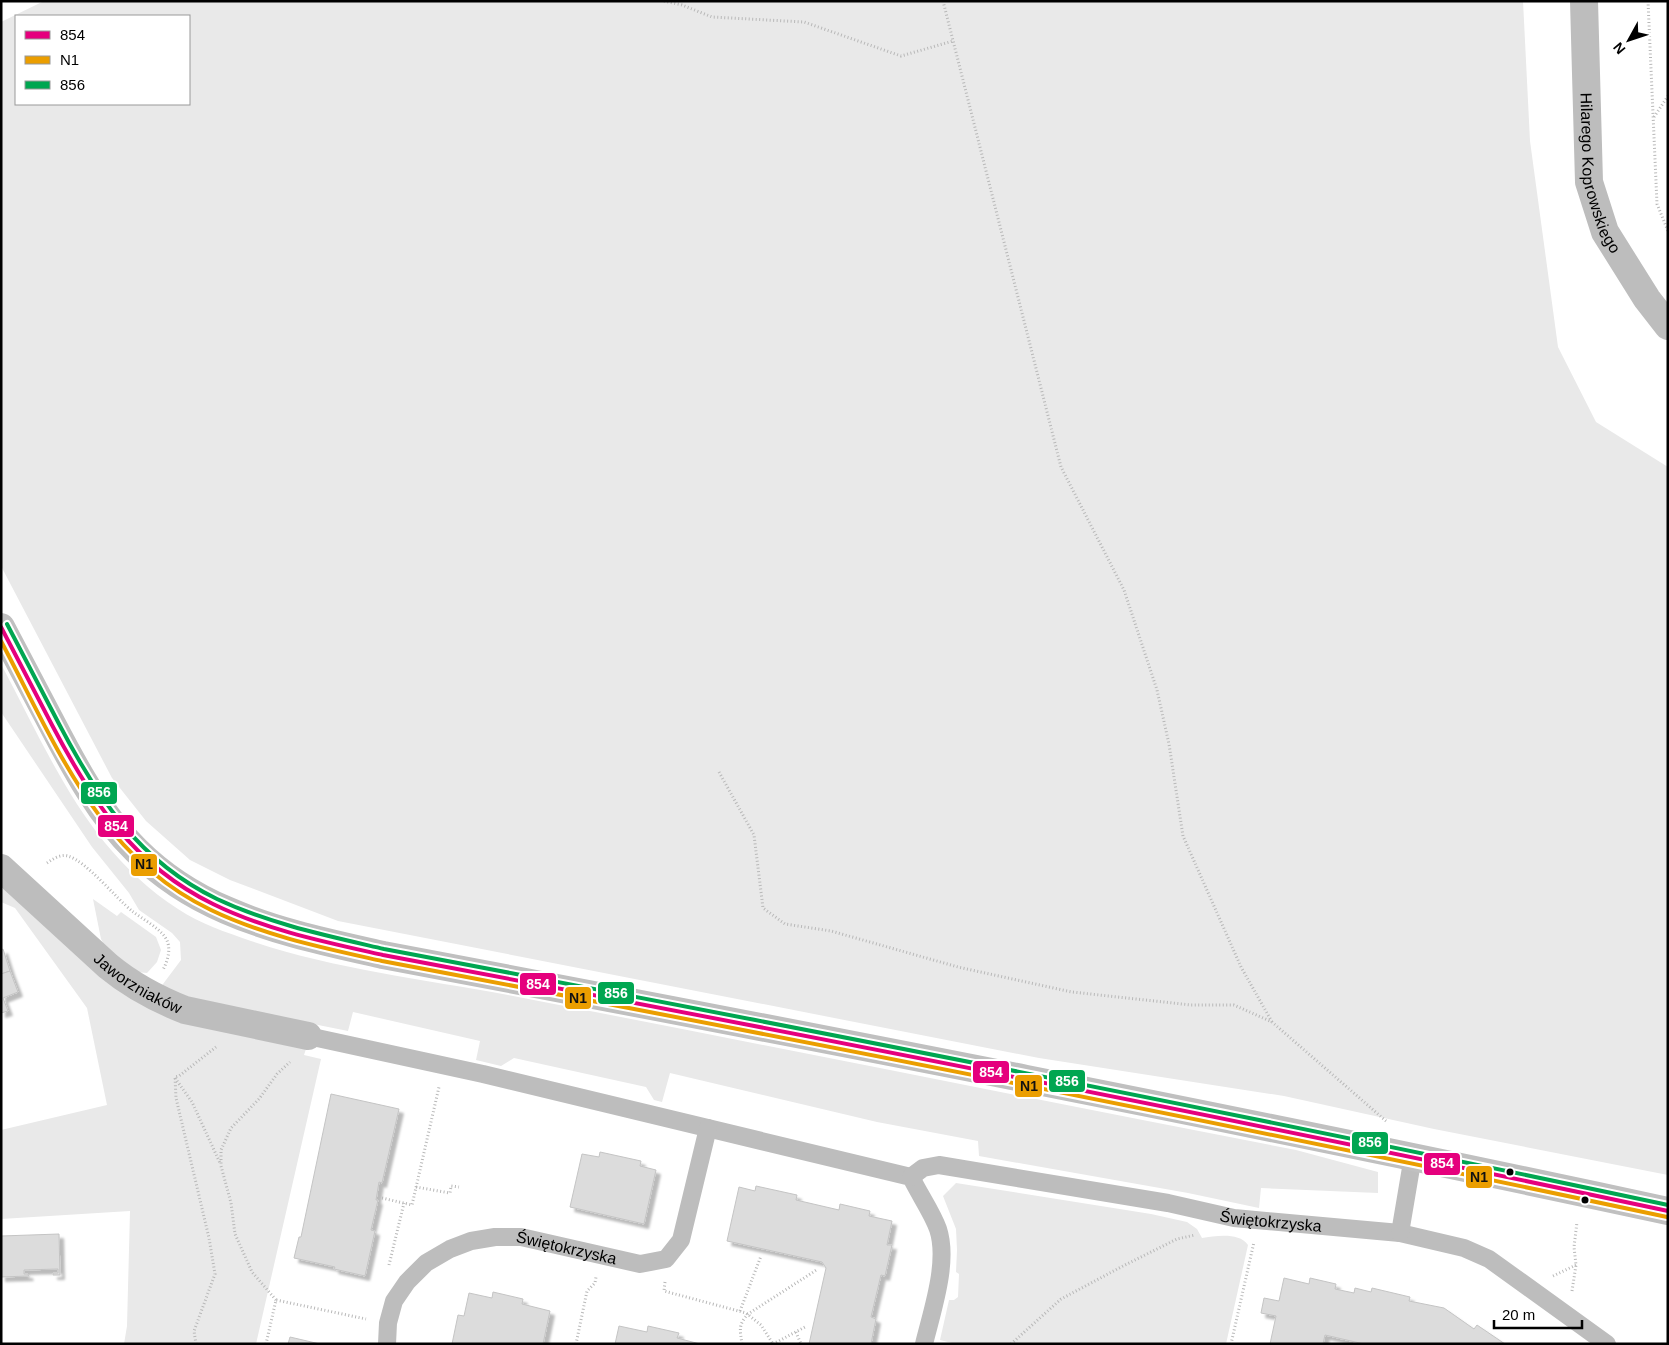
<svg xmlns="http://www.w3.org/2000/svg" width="1669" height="1345" viewBox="0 0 1669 1345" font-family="Arial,sans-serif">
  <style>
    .green { fill: #e9e9e9; fill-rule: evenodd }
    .building { fill: #dcdcdc; stroke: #c4c4c4; filter: url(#shadow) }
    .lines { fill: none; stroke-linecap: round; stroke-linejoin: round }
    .path { stroke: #b8b8b8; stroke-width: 3; stroke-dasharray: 1 2.5; stroke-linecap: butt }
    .service { stroke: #bdbdbd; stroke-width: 18 }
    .minor { stroke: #bdbdbd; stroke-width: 28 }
    .secondary { stroke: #c0c0c0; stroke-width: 28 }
    .bus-1-casing { stroke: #fff; stroke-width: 8 }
    .bus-2-casing { stroke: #fff; stroke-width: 8 }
    .bus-3-casing { stroke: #fff; stroke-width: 8 }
    .bus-1 { stroke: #e5007d; stroke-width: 4 }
    .bus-2 { stroke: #eb9e00; stroke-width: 4 }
    .bus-3 { stroke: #00a651; stroke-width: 4 }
    .bus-dot { fill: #000; stroke: #fff; stroke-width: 2 }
    .labels { text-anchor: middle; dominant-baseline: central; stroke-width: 4; stroke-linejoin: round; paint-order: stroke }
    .street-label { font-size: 16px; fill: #000; stroke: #fff }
    .line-badge { stroke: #fff; stroke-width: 2 }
    .badge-label { font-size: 14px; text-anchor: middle; font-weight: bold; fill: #fff }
    .pale-badge-label { font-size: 14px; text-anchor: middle; font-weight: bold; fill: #111 }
  </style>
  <defs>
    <filter id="shadow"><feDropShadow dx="4.5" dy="4.5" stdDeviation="1" flood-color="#0004"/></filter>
  </defs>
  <rect width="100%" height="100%" fill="#fff"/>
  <g class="green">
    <path d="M44,1H1523L1530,141L1558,347L1596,422L1668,467V1175L1434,1129L1284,1096L1039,1058L338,921L230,880L190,860L146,821L112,778L1,566V22ZM16,16H189V104H16Z"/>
    <path d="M1,664C50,756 87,850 178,909C200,924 226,932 251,941C334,969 422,979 508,995C771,1046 1033,1099 1296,1150L1378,1172V1193L1261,1188L1259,1208L1188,1193L979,1156L978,1141L877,1122L670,1073L662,1102L654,1100L646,1087L514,1058L501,1066L476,1060L480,1041L353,1012L348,1031L184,998L160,988L181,960L180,942L172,933L139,910L129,893L92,847L1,712Z"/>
    <polygon points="1,888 6,889 108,980 135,1001 163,1015 306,1049 304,1055 321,1059 256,1344 124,1344 127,1326 130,1211 1,1219 1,1130 107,1105 87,1008 15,908 1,902"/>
    <polygon points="93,899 117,916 121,912 156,937 161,950 157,962 147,973 137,972 106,948 101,939"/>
    <path d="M956,1183L1151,1214L1187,1222L1197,1229L1202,1238C1216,1236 1239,1232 1248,1245L1226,1344H956L940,1340L949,1300H954L958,1297L959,1274L956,1272L957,1250L956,1229L943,1196Z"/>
  </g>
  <g class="building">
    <polygon points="3,949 10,971 1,974 1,950"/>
    <polygon points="10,971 18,992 3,998 8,1011 1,1013 1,974"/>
    <polygon points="331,1094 399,1109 382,1183 379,1182 376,1200 378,1200 371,1230 375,1231 365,1276 334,1269 335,1267 294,1258 299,1237 301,1237"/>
    <polygon points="600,1152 641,1161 640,1166 656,1170 644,1224 570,1207 582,1154 599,1157"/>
    <polygon points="756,1186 797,1195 796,1200 839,1210 840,1204 870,1211 869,1216 892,1221 887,1245 892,1245 885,1276 881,1275 871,1317 876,1319 871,1344 809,1344 826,1268 822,1262 727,1241 739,1187 755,1191"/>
    <polygon points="59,1234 60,1275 53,1275 53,1273 58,1273 58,1269 24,1270 24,1274 28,1274 29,1276 1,1277 1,1236"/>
    <polygon points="1284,1278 1309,1284 1310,1278 1336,1284 1335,1289 1354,1293 1355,1288 1371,1292 1372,1288 1410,1297 1409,1301 1444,1308 1474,1329 1477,1325 1505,1344 1364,1344 1325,1335 1323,1344 1270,1344 1276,1316 1261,1313 1264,1298 1279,1301"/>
    <polygon points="493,1292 523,1299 522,1304 550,1311 543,1344 452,1344 458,1315 464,1316 469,1293 492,1298"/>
    <polygon points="619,1326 647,1332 648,1326 679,1333 677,1338 700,1344 615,1344"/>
    <polygon points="290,1337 320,1344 288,1344"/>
  </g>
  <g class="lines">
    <g class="path">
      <polyline points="664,1 682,5 712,17 804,22 901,56 953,41"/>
      <polyline points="943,1 1061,467 1124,590 1157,690 1169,744 1183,836 1241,967 1272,1022"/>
      <polyline points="1648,1 1657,204 1668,231"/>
      <polyline points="1654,117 1668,96"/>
      <polyline points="719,772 754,835 763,908 785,924 831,931 958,967 1072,992 1191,1005 1234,1005 1272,1022 1386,1121"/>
      <path d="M47,863C53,859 60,854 68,856C86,861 116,898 132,911C141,918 158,927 165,937C172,947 168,960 163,970"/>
      <polyline points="175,1078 192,1102 220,1163"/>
      <polyline points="416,1187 450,1193 451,1186 459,1187"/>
      <polyline points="382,1198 412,1205 439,1087"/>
      <polyline points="389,1265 404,1203"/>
      <polyline points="1553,1276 1576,1265"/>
      <polyline points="665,1282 664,1291 746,1313 761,1325 773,1344"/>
      <polyline points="1572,1291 1576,1265 1574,1247 1577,1222"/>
      <polyline points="276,1300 252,1272 235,1234 231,1203 221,1166 221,1150 231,1128 259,1099 277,1074 290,1062"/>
      <polyline points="740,1311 761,1256"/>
      <polyline points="796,1332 801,1344"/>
      <polyline points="196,1344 194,1331 215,1274 209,1238 176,1098 175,1077 179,1076 216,1047"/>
      <polyline points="266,1344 276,1300 366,1319"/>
      <polyline points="576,1344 587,1291 595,1283 596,1277"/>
      <path d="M742,1344C740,1330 738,1325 748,1314L818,1269"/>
      <polyline points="773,1344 805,1327"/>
      <polyline points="1011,1344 1061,1299 1123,1266 1177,1239 1195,1235"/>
      <polyline points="1231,1344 1254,1242"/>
    </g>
    <g class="service">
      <path d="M308,1036L483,1074L911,1177C919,1194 932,1212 938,1229C949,1262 932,1311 924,1344"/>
      <path id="s1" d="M911,1177L923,1168L939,1165L1168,1203L1234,1218L1400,1233L1464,1248L1489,1259L1607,1344"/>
      <polyline points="1400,1233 1413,1156"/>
      <path id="s2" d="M387,1344L388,1323L394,1301L407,1282L426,1263L450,1249L471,1241L495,1237H521L640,1264L666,1259L681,1240L708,1128"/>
    </g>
    <g class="minor">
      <path id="s3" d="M1584,1L1589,182L1605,232L1647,299L1668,326"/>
      <path id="s4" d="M1,868L108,966C131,985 157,999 185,1010L308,1036"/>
    </g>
    <path class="secondary" d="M1,627C18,659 35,692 52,724C75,768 100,815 136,850C161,875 193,896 226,910C276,932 330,943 383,955C812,1036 1241,1119 1668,1211"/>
    <g class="bus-1-casing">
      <path id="bus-1" d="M1,627C18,660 35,692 52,725C92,801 133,865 213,904C266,930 325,942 383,955C812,1036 1241,1120 1668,1211"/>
    </g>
    <g class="bus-2-casing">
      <path id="bus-2" d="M1,641C56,745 99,857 211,910C265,936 324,948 382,961C811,1042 1239,1126 1667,1217"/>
    </g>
    <g class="bus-3-casing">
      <path id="bus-3" d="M7,624C24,657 41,689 58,722C97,797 138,861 217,899C270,924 328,936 384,949C813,1030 1241,1114 1668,1205"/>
    </g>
    <use href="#bus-1" class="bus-1"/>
    <use href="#bus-2" class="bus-2"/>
    <use href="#bus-3" class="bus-3"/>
  </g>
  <g class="bus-dot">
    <circle cx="1510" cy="1172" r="4.5"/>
    <circle cx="1585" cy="1200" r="4.5"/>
  </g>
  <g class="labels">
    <g class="street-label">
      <text stroke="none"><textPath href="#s3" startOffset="174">Hilarego Koprowskiego</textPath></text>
      <text stroke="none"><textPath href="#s4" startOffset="180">Jaworzniaków</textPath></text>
      <text stroke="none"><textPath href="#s1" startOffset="368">Świętokrzyska</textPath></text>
      <text stroke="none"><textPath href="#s2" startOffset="241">Świętokrzyska</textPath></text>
    </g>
  </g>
  <g class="line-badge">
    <rect x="80" y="781" width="38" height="24" rx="5" fill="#00a651"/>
    <rect x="97" y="814" width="38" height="24" rx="5" fill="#e5007d"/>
    <rect x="130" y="853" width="28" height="24" rx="5" fill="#eb9e00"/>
    <rect x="519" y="972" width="38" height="24" rx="5" fill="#e5007d"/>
    <rect x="597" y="981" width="38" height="24" rx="5" fill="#00a651"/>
    <rect x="564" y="986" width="28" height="24" rx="5" fill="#eb9e00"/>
    <rect x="972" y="1060" width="38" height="24" rx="5" fill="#e5007d"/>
    <rect x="1048" y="1069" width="38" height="24" rx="5" fill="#00a651"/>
    <rect x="1014" y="1074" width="29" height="24" rx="5" fill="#eb9e00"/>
    <rect x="1351" y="1131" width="38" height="24" rx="5" fill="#00a651"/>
    <rect x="1423" y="1152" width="38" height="24" rx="5" fill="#e5007d"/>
    <rect x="1465" y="1165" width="28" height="24" rx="5" fill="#eb9e00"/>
  </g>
  <g class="badge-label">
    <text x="99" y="797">856</text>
    <text x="116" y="831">854</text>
    <text x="538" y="989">854</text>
    <text x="616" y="998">856</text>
    <text x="991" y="1077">854</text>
    <text x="1067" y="1086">856</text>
    <text x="1370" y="1147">856</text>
    <text x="1442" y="1168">854</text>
  </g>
  <g class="pale-badge-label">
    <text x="144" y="869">N1</text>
    <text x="578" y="1003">N1</text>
    <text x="1029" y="1091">N1</text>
    <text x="1479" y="1182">N1</text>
  </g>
  <rect width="1669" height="1345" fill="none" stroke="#000000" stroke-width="5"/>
  <rect x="15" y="15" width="175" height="90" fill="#ffffff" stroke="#999999"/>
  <rect x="25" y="31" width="25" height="8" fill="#e5007d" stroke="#999999"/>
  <text x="60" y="40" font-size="15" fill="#000000">854</text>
  <rect x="25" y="56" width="25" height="8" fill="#eb9e00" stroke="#999999"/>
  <text x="60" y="65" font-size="15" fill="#000000">N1</text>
  <rect x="25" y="81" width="25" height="8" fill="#00a651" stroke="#999999"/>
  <text x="60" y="90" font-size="15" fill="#000000">856</text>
  <g transform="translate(1629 40) rotate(230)" stroke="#ffffff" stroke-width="4" paint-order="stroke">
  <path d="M0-4L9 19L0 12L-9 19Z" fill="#000000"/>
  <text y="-8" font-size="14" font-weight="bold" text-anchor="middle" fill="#000000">N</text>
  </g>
  <path d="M1494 1320v8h88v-8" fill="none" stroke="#000000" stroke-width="2.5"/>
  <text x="1502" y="1320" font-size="15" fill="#000000" stroke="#ffffff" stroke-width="4" paint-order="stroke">20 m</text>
</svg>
